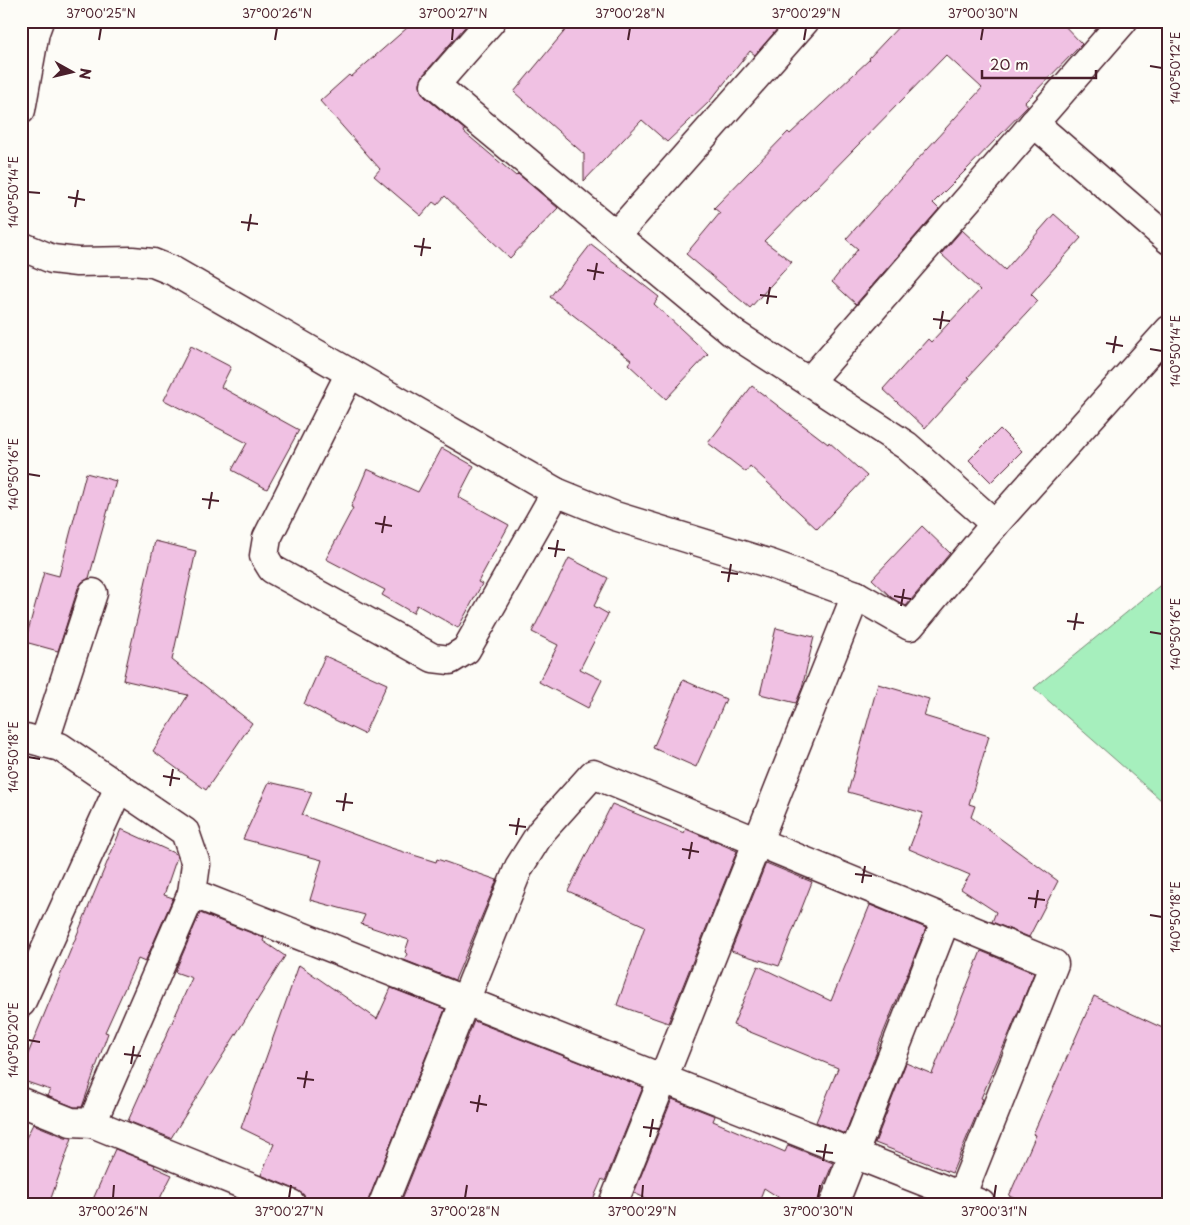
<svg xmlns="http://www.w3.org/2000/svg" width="1190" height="1225" viewBox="0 0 1190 1225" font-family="'Playpen Sans',sans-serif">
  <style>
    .green { fill: #a6efbd; stroke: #788774 }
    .building { fill: #f0c1e3; stroke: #4a1f2b }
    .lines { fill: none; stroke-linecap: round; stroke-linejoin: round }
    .minor-casing { stroke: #4a1f2b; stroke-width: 31 }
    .minor { stroke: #fdfcf7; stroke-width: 28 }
    .ticks { fill: none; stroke: #4a1f2b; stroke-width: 2 }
    .neatline { fill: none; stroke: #4a1f2b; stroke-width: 2 }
    .ticks-label { font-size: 12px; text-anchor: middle; fill: #4a1f2b }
  </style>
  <rect width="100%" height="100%" fill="#fdfcf7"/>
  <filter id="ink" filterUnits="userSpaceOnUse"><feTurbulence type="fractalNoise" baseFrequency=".02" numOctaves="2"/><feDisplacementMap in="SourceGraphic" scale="10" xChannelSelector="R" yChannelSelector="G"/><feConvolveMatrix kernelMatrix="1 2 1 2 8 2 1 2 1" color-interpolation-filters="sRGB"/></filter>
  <g filter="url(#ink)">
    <polygon class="green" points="1169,578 1169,807 1034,688"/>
    <g class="building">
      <polygon points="415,21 470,21 423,75 420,83 421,91 425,97 465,130 464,132 516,176 518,174 558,208 510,258 445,196 437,205 433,202 421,216 374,176 380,169 320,101 349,75 351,77"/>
      <polygon points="573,21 784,21 755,55 750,51 709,102 667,142 642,120 584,181 584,154 514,92"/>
      <polygon points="904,21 1060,21 1082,44 1025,102 1028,106 967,169 933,203 939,209 856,304 832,282 858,249 846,239 982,88 946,55 764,241 792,262 750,308 686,254 720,213 714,208 788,132 790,134 870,59 869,58"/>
      <polygon points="1054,214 1081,238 1031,294 1038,301 968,377 970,378 925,428 883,389 928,339 931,342 980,290 941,254 962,230 1005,270"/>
      <polygon points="591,244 659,297 654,304 708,354 666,399 628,364 631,360 550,297"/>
      <polygon points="191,346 231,367 221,387 299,430 267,489 232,470 247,443 164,400"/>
      <polygon points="752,386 828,444 829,442 867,476 817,529 750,466 746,472 708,443"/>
      <polygon points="1000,429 1022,451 991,482 969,460"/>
      <polygon points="442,448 474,466 458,497 509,525 478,582 482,584 458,628 417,605 413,613 382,595 385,590 326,559 353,508 351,507 367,469 418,492"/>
      <polygon points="86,473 116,481 89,578 82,582 78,588 58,651 25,642 44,572 59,576"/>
      <polygon points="922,526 950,553 906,606 892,598 872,579"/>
      <polygon points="155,541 196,551 172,660 252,723 206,790 153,751 188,695 123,680"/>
      <polygon points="569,558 608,578 594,606 608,614 580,669 602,680 588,708 539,682 558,645 532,632"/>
      <polygon points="776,628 814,637 802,688 796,703 760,694"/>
      <polygon points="325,656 387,684 364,734 333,719 304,704"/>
      <polygon points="683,680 726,699 696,767 653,748"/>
      <polygon points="878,684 929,699 924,716 989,736 969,804 975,806 971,817 1058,881 1029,937 992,922 996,912 961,889 970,875 909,849 923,813 848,792"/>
      <polygon points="269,782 312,792 302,815 391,848 436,862 437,859 497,880 455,980 404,960 407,954 405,952 409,940 361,924 365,915 310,900 322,860 243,839"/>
      <polygon points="612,804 684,833 686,829 737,851 668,1023 617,1005 645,926 568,891"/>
      <polygon points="121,829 176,854 177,857 164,895 173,898 145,962 138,959 105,1032 108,1033 82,1107 74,1107 47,1096 50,1090 21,1080 21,1071 76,937"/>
      <polygon points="766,863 812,882 779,966 731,951"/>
      <polygon points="870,905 926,928 876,1051 877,1051 845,1134 816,1122 838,1068 733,1025 758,966 831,1001"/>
      <polygon points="200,913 264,938 263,941 285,956 171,1138 128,1121 192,978 175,972"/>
      <polygon points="981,951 1034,973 1009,1034 981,1098 983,1099 952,1173 875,1143 906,1063 932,1074"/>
      <polygon points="299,965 377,1019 391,988 445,1009 369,1198 368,1204 306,1204 304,1195 297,1190 261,1175 274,1144 241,1128"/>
      <polygon points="1094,996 1169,1031 1169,1204 1026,1204 1009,1196 1036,1135 1033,1134"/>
      <polygon points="474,1021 643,1087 605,1181 602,1179 591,1204 400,1204"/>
      <polygon points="672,1099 715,1116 713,1121 785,1152 788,1145 833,1163 816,1204 789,1204 764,1188 758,1204 658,1204 634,1193"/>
      <polygon points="33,1124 65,1137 72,1138 49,1204 21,1204 21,1148"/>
      <polygon points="115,1149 155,1165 154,1167 172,1175 157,1204 91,1204"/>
    </g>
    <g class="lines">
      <g class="minor-casing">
        <g id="minor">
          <polyline points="491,21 435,85 733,333 809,382 1123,21"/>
          <polyline points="21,110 35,32 39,21"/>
          <polyline points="1034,123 1169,240"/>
          <polyline points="616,235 805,21"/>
          <polyline points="21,246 52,259 77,262 132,261 153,263 173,271 556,492 615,516 771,564 856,595 910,626 995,524"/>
          <polyline points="350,373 267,538 264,556 272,569 433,658 450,660 466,650 556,492"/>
          <polyline points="809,382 907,446 995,524 1169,330"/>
          <polyline points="21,738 26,738 60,747 185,832 196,864 192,893 92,1123"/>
          <polyline points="44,743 93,593"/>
          <polyline points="192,893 981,1204"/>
          <polyline points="21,1003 119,787"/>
          <polyline points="21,1102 71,1122 92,1123 291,1204"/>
          <polyline points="383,1204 519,867 541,832 593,774 1054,964 958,1204"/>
          <polyline points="613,1204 856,595"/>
          <polyline points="834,1204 946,919"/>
        </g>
      </g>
      <use href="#minor" class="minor"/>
    </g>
  </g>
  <path class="ticks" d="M99,40L101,28M275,40L277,28M452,40L453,28M628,40L630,28M804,40L806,28M981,40L983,28M1150,66L1162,68M28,192L40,193M68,197L85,200M75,207L78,190M241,222L258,224M248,231L251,214M414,246L431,248M421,256L424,238M587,270L604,273M594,280L597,263M760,295L777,297M767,304L770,287M933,319L950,321M940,329L943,311M1106,343L1123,346M1150,349L1162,351M1113,353L1116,336M28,474L40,476M202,499L219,501M209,509L212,492M375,523L392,526M382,533L385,516M548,548L565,550M555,557L558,540M721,572L738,574M728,582L731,564M894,596L911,599M901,606L904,589M1067,621L1084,623M1074,630L1077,613M1150,632L1162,634M28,757L40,759M163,776L180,779M170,786L173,769M336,801L353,803M343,811L346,793M509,825L526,827M516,835L519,818M682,849L699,852M689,859L692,842M855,874L872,876M862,883L865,866M1028,898L1045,900M1035,908L1038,890M1150,915L1162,917M28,1040L40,1042M124,1054L141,1056M131,1064L134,1046M297,1078L314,1080M304,1088L307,1071M470,1102L487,1105M477,1112L480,1095M643,1127L660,1129M650,1137L653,1119M816,1151L833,1153M823,1161L826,1144M113,1198L114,1185M289,1198L291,1185M465,1198L467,1185M642,1198L643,1185M818,1198L820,1185M994,1198L996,1185"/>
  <rect width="1190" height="1225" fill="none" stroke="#fdfcf7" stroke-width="55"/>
  <g transform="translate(72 72) rotate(98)" stroke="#fdfcf7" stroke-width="4" paint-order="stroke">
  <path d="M0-4L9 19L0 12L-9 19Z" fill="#4a1f2b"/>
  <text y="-8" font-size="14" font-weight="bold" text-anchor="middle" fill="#4a1f2b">N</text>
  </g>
  <path d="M982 70v8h114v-8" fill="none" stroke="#4a1f2b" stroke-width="2.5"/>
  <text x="990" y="70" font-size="15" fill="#4a1f2b" stroke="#fdfcf7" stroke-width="4" paint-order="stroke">20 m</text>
  <rect x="28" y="28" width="1134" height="1170" class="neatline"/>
  <g class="ticks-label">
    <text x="101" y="18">37°00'25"N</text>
    <text x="277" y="18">37°00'26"N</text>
    <text x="453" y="18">37°00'27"N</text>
    <text x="630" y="18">37°00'28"N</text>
    <text x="806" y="18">37°00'29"N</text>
    <text x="983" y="18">37°00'30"N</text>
    <text transform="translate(1176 68) rotate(-90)" y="4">140°50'12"E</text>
    <text transform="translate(14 192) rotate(-90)" y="4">140°50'14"E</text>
    <text transform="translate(1176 351) rotate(-90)" y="4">140°50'14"E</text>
    <text transform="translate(14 474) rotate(-90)" y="4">140°50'16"E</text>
    <text transform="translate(1176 634) rotate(-90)" y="4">140°50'16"E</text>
    <text transform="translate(14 757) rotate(-90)" y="4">140°50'18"E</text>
    <text transform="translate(1176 917) rotate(-90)" y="4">140°50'18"E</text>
    <text transform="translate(14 1040) rotate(-90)" y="4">140°50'20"E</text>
    <text x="113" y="1216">37°00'26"N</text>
    <text x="289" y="1216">37°00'27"N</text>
    <text x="465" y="1216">37°00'28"N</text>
    <text x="642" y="1216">37°00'29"N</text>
    <text x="818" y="1216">37°00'30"N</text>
    <text x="994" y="1216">37°00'31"N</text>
  </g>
</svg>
